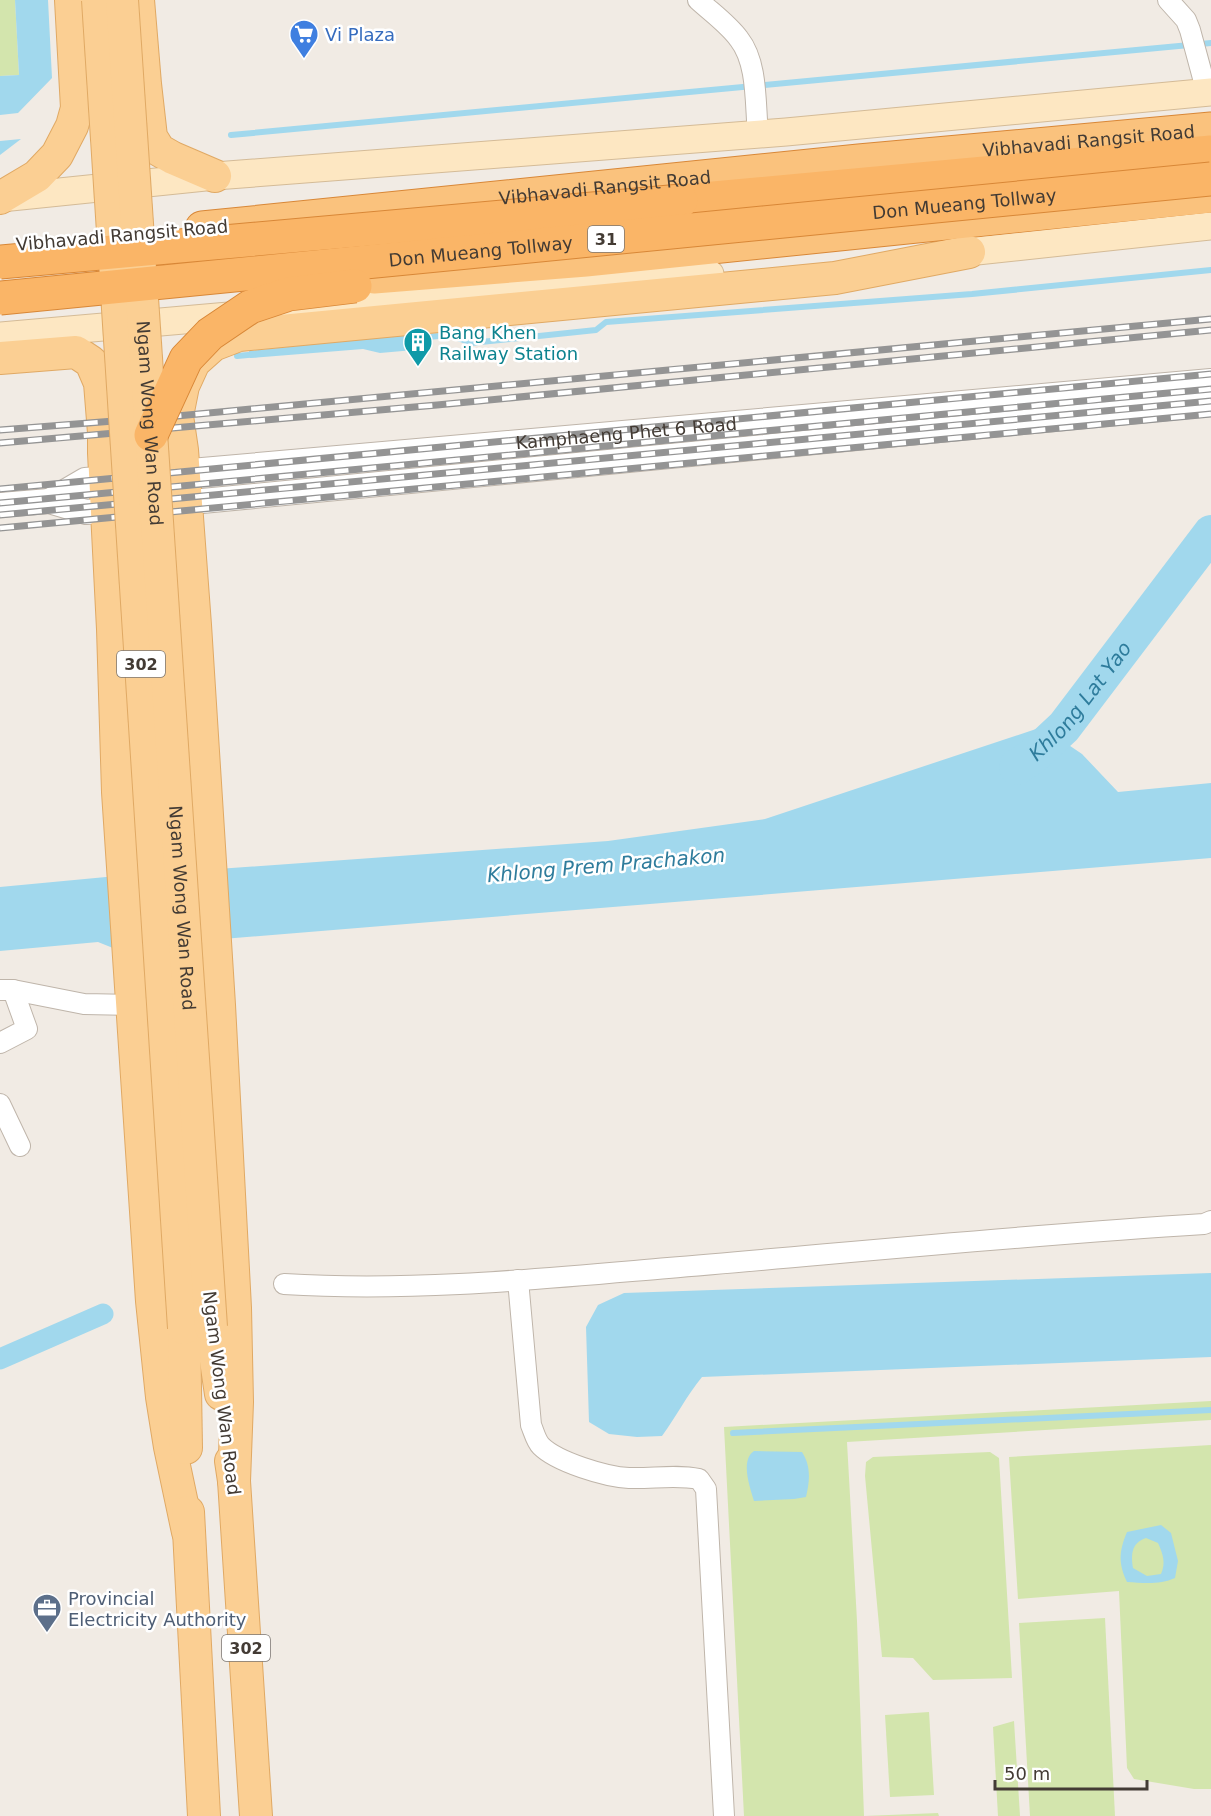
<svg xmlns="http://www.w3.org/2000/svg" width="1211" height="1816" viewBox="0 0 1211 1816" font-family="'DejaVu Sans',sans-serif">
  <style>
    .green { fill: #d3e5ad }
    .water { fill: #a1d8ed; fill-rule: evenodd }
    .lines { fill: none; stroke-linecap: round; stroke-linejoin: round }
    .stream { stroke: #a1d8ed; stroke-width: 6 }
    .canal { stroke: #a1d8ed; stroke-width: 21 }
    .river { stroke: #a1d8ed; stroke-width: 36 }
    .minor-casing { stroke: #bfb5aa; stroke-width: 22 }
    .tertiary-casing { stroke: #bfb5aa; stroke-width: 26 }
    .secondary-casing { stroke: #d4bb97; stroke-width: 29 }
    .primary-casing { stroke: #e0a964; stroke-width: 34 }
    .trunk-casing { stroke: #d88737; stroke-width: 35 }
    .motorway-casing { stroke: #d88737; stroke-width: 35 }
    .minor { stroke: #fff; stroke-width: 20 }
    .tertiary { stroke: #fff; stroke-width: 24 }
    .secondary { stroke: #fde7c2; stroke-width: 27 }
    .primary { stroke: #fbcf93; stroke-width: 32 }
    .trunk { stroke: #fac27d; stroke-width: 33 }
    .motorway { stroke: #fab567; stroke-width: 33 }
    .rail-casing { stroke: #949494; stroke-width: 7 }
    .rail { stroke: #fff; stroke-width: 4.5; stroke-dasharray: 14; stroke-linecap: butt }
    .primary-bridge-casing { stroke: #e0a964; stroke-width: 34; stroke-linecap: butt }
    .motorway-bridge-casing { stroke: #d88737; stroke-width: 35; stroke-linecap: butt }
    .primary-bridge { stroke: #fbcf93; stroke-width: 32 }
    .motorway-bridge { stroke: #fab567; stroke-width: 33 }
    .labels { text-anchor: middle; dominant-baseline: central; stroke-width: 5; stroke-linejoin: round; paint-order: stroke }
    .shield { fill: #fff; stroke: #7b7671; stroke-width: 1.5 }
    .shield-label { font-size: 16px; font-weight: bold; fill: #433b34 }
    .shop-label { font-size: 18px; fill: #366cbe; stroke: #fff; text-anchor: start }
    .street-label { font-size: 18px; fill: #433b34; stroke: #fff }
    .culture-label { font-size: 18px; fill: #0d838f; stroke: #fff; text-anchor: start }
    .service-label { font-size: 18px; fill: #4e5e75; stroke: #fff; text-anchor: start }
    .water-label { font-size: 20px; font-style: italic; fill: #2e7c9c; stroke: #fff }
  </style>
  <rect width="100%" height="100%" fill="#f1ebe4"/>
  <g class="green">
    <polygon points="0,0 15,0 19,75 0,76"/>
    <polygon points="1211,1401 1211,1420 847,1442 857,1621 864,1816 938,1813 939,1816 744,1816 724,1427"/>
    <polygon points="1211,1445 1211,1789 1194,1789 1134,1779 1127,1768 1119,1591 1018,1599 1009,1457"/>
    <polygon points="990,1452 999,1458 1012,1678 933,1680 913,1658 882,1657 865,1476 866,1462 873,1457"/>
    <polygon points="1105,1618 1115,1816 1030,1816 1019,1623"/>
    <polygon points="929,1712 934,1795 890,1797 885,1715"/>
    <polygon points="1014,1721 1020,1816 998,1816 993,1727"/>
  </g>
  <g class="water">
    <polygon points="15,0 48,0 52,78 18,113 0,115 0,76 19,75"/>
    <polygon points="21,139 0,155 0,141"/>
    <polygon points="412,334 414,350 380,353 363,349 250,358 249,351"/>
    <polygon points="1042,727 1082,754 1118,792 1211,783 1211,858 113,948 98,942 0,951 0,887 106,877 608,841 765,819"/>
    <path d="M1211,1273V1357L702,1377C687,1395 676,1417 662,1436L637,1437L609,1434L589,1422L586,1327L598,1305L624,1293Z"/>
    <path d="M754,1451L802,1452C811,1466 810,1480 806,1497L794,1499L754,1501C750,1488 740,1460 754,1451Z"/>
    <path d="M1161,1525L1171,1533L1178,1561L1175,1578C1160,1585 1143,1583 1127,1582C1118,1563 1119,1551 1127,1532ZM1146,1538L1158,1543C1163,1554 1166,1563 1161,1574L1147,1576L1133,1568C1131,1555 1131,1543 1146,1538Z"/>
  </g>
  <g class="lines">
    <g class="stream">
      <polyline points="231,135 1211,43"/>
      <polyline points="405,339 450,335 471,343 596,330 606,322 972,294 1211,270"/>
      <polyline points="237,356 258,354"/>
      <polyline points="733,1433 1211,1410"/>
    </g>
    <polyline class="canal" points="0,1359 103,1314"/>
    <path class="river" id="s1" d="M1017,767L1033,756L1064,727L1211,533"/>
    <g class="minor-casing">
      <g id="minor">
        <path d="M698,0C711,12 728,24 739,39C758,63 755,104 758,134"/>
        <polyline points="1168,0 1186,20 1190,30 1207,93"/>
        <polyline points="0,990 13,990 84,1004 134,1005"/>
        <polyline points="0,1043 27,1029 13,990"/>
        <polyline points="0,1104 20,1146"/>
        <path d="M518,1280L531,1425C534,1432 536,1441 541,1446C557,1462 606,1477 629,1478C652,1479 676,1474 699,1479L706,1489L724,1816"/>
        <path d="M284,1284C412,1292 540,1279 668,1268C846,1253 1025,1235 1204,1224L1211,1221"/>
      </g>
    </g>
    <g class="tertiary-casing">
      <g id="tertiary">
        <path id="s2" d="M168,473L1211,381"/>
        <polyline points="49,501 85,480 122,477"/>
        <polyline points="171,504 1211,404"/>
        <polyline points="0,505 49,501 86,512 125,509"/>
      </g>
    </g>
    <g class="secondary-casing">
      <g id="secondary">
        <polyline points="1,198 215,176 786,132 1211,92"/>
        <polyline points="949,254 1211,226"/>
        <polyline points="0,336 710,274"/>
      </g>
    </g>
    <g class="primary-casing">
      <g id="primary">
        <polyline points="138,0 145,84 151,137 159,150 173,158 215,176"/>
        <polyline points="0,198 37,176 57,155 72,126 77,108 71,0"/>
        <polyline points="0,358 76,352 91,362 100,383 104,433 104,453 113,629 118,792 152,1301 162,1397 170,1447 188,1532"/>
        <polyline points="211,1327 221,1394"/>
        <polyline points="184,1328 186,1448"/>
        <polyline points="231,1461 234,1481 256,1816"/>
        <polyline points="234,1481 237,1402 235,1308 219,1005 195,625 182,450 177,416 183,386 194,362 213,345 239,335 835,278 969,252"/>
        <polyline points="188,1512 204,1816"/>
      </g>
    </g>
    <g class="trunk-casing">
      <g id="trunk">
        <path id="s3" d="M202,228L859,161L1211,129"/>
        <polyline points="374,277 586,260 1211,196"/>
      </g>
    </g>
    <g class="motorway-casing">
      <polyline id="motorway" points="681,201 1211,152"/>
    </g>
    <use href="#minor" class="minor"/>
    <use href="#tertiary" class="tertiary"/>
    <use href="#secondary" class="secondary"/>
    <use href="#primary" class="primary"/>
    <use href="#trunk" class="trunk"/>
    <use href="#motorway" class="motorway"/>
    <g class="rail-casing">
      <g id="rail">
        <polyline points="0,430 177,416 1211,319"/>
        <polyline points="0,443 437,405 1211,330"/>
        <polyline points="0,489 1211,374"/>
        <polyline points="0,503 1211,389"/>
        <polyline points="0,515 1211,401"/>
        <polyline points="0,528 1211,414"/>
      </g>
    </g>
    <use href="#rail" class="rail"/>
    <g class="primary-bridge-casing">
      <g id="primary-bridge">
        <polyline points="98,0 184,1328"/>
        <path id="s4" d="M122,0L211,1327"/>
      </g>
    </g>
    <g class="motorway-bridge-casing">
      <g id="motorway-bridge">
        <polyline points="0,262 681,201"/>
        <path id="s5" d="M0,298L1211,179"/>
        <polyline points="151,435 186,359 210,334 250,307 289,294 355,286"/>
      </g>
    </g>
    <use href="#primary-bridge" class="primary-bridge"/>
    <use href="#motorway-bridge" class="motorway-bridge"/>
  </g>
  <defs>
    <g id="supermarket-pin" transform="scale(1.5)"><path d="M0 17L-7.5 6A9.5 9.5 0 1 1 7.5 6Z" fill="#3f7fe0" stroke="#fff"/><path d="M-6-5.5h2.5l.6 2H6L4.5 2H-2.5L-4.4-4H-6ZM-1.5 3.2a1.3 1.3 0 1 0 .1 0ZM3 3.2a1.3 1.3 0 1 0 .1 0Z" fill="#fff"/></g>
    <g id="building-pin" transform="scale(1.5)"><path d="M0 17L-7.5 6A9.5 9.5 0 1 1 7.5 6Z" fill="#0f9aa8" stroke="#fff"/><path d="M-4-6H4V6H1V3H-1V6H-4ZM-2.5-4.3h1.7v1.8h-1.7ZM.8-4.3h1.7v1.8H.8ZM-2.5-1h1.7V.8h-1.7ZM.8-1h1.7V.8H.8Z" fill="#fff"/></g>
    <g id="office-pin" transform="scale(1.5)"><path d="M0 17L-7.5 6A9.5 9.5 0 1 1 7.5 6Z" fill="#5c6f8a" stroke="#fff"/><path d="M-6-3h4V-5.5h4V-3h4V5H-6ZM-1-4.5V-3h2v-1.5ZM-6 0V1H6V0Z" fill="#fff"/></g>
  </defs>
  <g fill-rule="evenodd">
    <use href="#supermarket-pin" x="304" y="34"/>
    <use href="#building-pin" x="418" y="342"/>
    <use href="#office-pin" x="47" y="1608"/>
  </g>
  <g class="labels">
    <g class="shield">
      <rect x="588" y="226" width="36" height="26" rx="4.5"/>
      <rect x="117" y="651" width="48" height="26" rx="4.5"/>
      <rect x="222" y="1635" width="48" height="26" rx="4.5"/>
    </g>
    <g class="shield-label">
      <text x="606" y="239">31</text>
      <text x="141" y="664">302</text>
      <text x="246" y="1648">302</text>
    </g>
    <g class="shop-label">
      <text x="325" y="34">Vi Plaza</text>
    </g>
    <g class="street-label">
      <text stroke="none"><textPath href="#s3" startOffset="891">Vibhavadi Rangsit Road</textPath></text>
      <text stroke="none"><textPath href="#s3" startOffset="405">Vibhavadi Rangsit Road</textPath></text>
      <text stroke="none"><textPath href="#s5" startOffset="969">Don Mueang Tollway</textPath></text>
      <text transform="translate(122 235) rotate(-5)">Vibhavadi Rangsit Road</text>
      <text stroke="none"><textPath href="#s5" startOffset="483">Don Mueang Tollway</textPath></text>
      <text stroke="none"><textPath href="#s4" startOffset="424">Ngam Wong Wan Road</textPath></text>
      <text stroke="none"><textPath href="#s2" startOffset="460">Kamphaeng Phet 6 Road</textPath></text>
      <text stroke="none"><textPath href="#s4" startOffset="910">Ngam Wong Wan Road</textPath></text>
      <text transform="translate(222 1393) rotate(83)">Ngam Wong Wan Road</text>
    </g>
    <g class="culture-label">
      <text x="439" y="332">Bang Khen<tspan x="439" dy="21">Railway Station</tspan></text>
    </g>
    <g class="service-label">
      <text x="68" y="1598">Provincial<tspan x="68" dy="21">Electricity Authority</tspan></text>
    </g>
    <g class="water-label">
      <text stroke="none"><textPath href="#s1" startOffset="92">Khlong Lat Yao</textPath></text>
      <text transform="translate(606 865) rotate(-5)">Khlong Prem Prachakon</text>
    </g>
  </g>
  <path d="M995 1780v9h152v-9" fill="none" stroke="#433b34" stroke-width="3"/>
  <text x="1004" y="1780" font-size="18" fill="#433b34" stroke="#ffffff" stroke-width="4.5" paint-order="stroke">50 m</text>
</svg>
